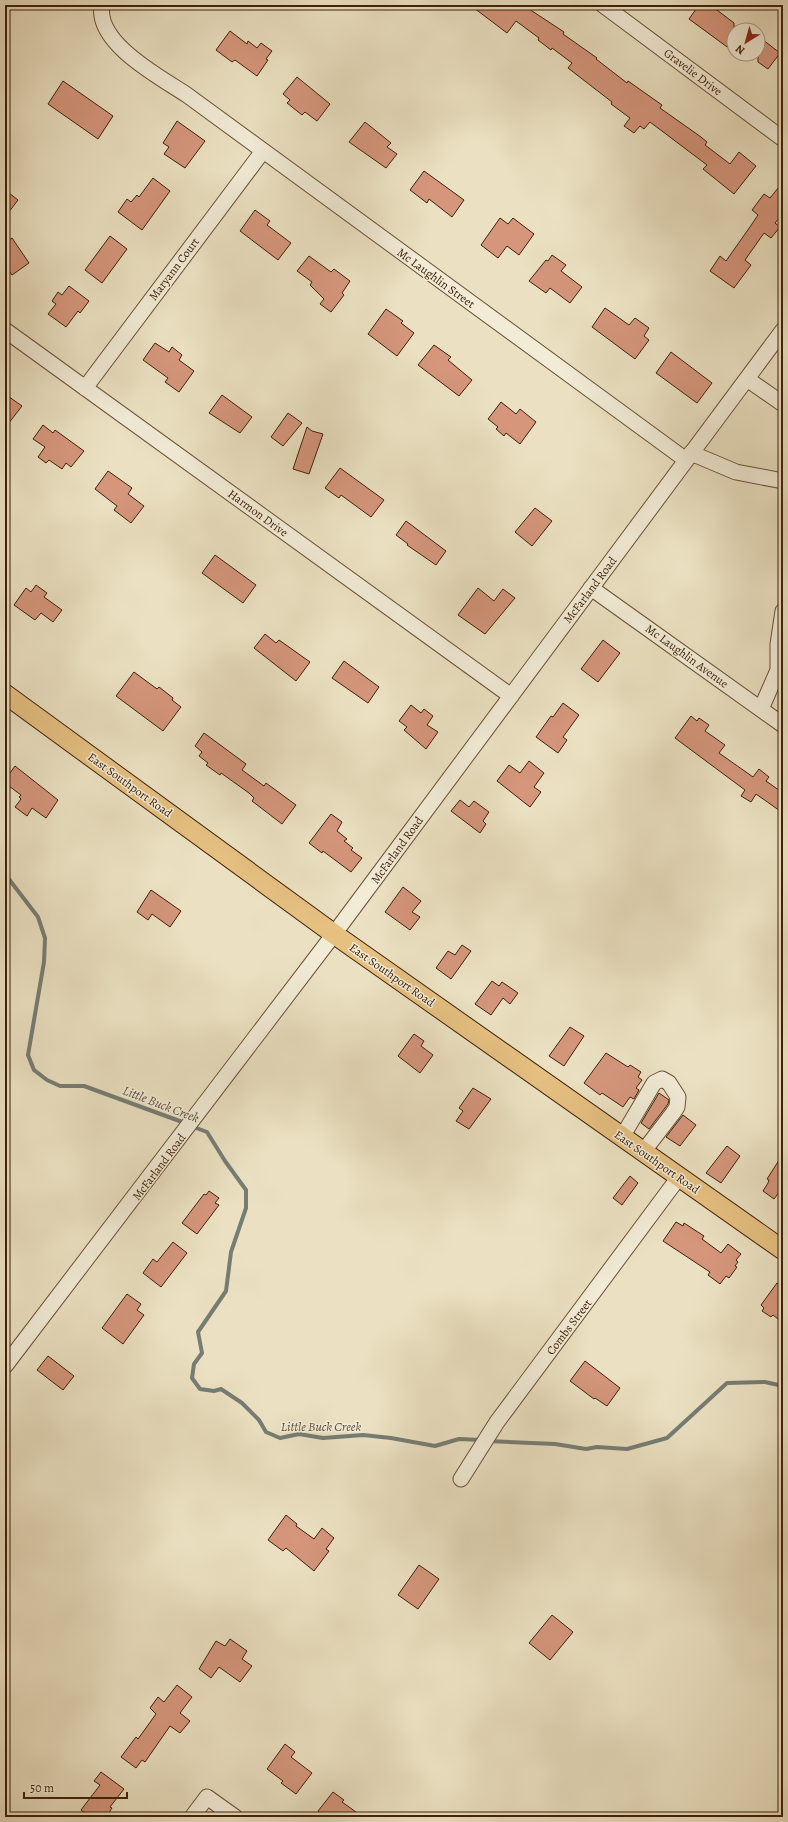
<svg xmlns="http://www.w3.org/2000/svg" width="788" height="1822" viewBox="0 0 788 1822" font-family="Alegreya,serif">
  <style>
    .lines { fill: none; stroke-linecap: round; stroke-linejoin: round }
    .stream { stroke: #767d74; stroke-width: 4 }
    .building { fill: #d5967c; stroke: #3f2008 }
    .minor-casing { stroke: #6a5036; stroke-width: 17 }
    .major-casing { stroke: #3f2008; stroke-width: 21 }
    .minor { stroke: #f2ecd7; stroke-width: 15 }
    .major { stroke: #e6c081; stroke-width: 19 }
    .labels { text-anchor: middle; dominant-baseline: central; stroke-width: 3; stroke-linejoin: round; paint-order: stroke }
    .street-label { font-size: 12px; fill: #3f2008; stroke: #f2ecd7 }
    .water-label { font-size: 13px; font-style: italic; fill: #5b4e3e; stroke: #f2ecd7 }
  </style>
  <rect width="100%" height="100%" fill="#ebe1c2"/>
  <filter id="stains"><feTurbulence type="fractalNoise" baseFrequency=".005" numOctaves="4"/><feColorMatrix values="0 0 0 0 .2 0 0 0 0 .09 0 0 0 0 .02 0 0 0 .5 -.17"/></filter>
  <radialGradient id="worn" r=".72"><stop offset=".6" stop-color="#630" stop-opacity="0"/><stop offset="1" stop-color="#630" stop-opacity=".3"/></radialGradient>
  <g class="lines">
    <g class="stream">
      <polyline points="5,874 38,917 45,938 44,962 28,1055 34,1070 47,1080 60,1086 84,1086 185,1123"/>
      <polyline points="191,1126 207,1132 225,1161 246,1190 246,1208 231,1252 226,1291 198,1332 202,1353 194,1364 192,1378 200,1389 214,1391 221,1389 242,1403 259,1420 266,1432 280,1438 299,1434 323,1438 363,1435 391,1438 435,1446 459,1439 481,1440"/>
      <polyline points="488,1441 555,1444 586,1449 597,1447 627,1449 667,1438 727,1383 765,1382 783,1386"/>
    </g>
  </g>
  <g class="building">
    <polygon points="470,5 523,5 564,32 563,34 597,58 596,59 627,83 628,81 662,105 660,108 701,137 707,142 705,145 730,164 739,152 756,166 734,194 703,169 707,165 650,122 644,129 640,126 634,133 624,126 630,118 611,104 612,102 568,68 572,63 552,48 551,50 538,40 539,38 516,21 507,33"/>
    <polygon points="699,5 721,5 717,10 734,23 734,52 689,19"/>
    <polygon points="230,31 247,44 248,41 257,48 261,43 272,51 266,59 268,60 257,76 235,60 232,62 216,50"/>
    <polygon points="758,36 780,53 768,69 758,62"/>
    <polygon points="297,77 330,104 317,121 305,112 302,115 287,103 290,100 283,94"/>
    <polygon points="63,81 113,116 98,139 48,104"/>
    <polygon points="177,121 205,141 185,168 164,154 169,147 163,143"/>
    <polygon points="365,122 391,143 387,147 397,154 386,168 349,142"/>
    <polygon points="424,171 464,200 452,217 429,199 427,203 410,190"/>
    <polygon points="153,178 170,191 142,230 118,212 127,199 131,202 137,195 139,197"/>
    <polygon points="783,182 783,213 775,223 780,227 771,238 764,233 745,260 751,265 734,288 710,271 720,256 726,261 752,224 758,215 752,210 764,194 770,198"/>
    <polygon points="5,190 18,200 5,217"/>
    <polygon points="255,210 270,221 267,225 291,243 278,260 240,231"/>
    <polygon points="500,218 508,224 513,218 534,234 519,255 507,246 498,258 481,245"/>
    <polygon points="110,236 127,249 102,283 85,270"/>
    <polygon points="12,238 29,263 12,275 5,265 5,243"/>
    <polygon points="552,255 566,265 561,271 582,287 570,303 550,288 546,293 529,281 546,260 548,261"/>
    <polygon points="309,256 331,272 334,269 350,281 342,293 344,295 331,312 320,304 324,299 310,285 312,282 297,271"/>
    <polygon points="69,286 89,301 80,313 78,311 66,327 48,314 56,304 52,301 58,292 62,295"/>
    <polygon points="605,308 629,325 635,318 649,328 644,336 649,340 635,359 592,327"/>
    <polygon points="386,309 403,321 401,323 414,333 397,356 368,334"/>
    <polygon points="155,343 169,352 172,347 182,355 179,360 194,371 179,392 165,382 168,378 143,360"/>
    <polygon points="434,345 451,357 448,360 472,380 459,396 418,365"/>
    <polygon points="671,352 712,383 697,403 656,373"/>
    <polygon points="5,394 22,406 5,428"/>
    <polygon points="222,395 252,417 240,433 209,413"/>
    <polygon points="501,402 516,414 520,409 536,422 520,444 506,433 504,436 496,429 498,427 488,419"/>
    <polygon points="288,413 302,423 283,446 271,437"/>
    <polygon points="43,425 53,433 55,430 84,451 71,467 66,463 62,469 49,460 46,463 38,457 45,447 33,439"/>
    <polygon points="307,427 312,431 323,434 309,474 293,469"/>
    <polygon points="340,468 384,500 371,517 341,495 339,498 325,488"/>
    <polygon points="108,471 132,488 128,494 144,506 131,523 114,510 117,506 95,489"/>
    <polygon points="535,508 552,521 532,546 515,532"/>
    <polygon points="406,521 446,551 436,565 407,545 408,544 396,535"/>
    <polygon points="215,555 256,585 243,603 202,573"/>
    <polygon points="36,585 47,593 44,597 62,610 53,622 41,613 35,620 14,605 26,588 31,592"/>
    <polygon points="478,588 494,601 503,589 515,598 485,634 458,615"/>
    <polygon points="265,634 276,643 279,640 310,662 296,681 254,648"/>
    <polygon points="603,640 620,653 598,682 581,669"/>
    <polygon points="344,661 379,687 368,703 332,678"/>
    <polygon points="134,672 157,689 159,687 173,698 172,700 181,707 163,731 116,696"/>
    <polygon points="563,703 579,715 563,737 567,740 558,753 536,737 551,716 553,717"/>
    <polygon points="411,705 421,713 424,709 433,716 427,725 438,732 426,749 404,730 407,727 399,721"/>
    <polygon points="691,716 697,721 699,718 709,725 705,731 725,745 719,753 753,777 759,769 769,777 766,781 783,793 783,813 756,794 751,802 741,796 745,790 675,738"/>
    <polygon points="204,733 246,764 242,770 264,786 266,783 296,805 282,824 252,801 254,798 249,793 221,773 220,775 206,765 208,763 199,756 202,752 195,746"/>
    <polygon points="529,761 544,773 534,787 541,792 530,807 497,781 509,765 520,773"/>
    <polygon points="15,766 58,800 46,818 32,808 27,816 15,807 21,799 19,797 21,795 5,783 5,780"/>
    <polygon points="460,800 469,807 474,801 489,812 483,821 486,824 480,833 451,811"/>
    <polygon points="331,814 342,822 337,831 347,839 344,841 353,848 351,850 362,858 351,872 323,851 322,853 309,843"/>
    <polygon points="403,887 421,901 412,912 420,917 410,930 385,912"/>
    <polygon points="151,890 181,911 170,927 152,914 148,920 137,912"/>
    <polygon points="462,945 471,951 451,979 436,968 448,951 455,955"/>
    <polygon points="492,981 499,986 502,982 518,993 510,1004 503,998 491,1015 475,1004"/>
    <polygon points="570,1027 584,1036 564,1066 549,1056"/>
    <polygon points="414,1034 424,1041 421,1046 433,1055 420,1073 398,1056"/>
    <polygon points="606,1053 628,1067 630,1065 641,1072 638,1077 642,1080 636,1088 639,1090 634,1099 630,1097 623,1107 602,1093 600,1095 584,1083"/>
    <polygon points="473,1088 491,1099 469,1129 456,1121 463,1111 459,1108"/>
    <polygon points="659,1093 669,1100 668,1104 649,1129 641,1123"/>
    <polygon points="683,1115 696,1125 680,1146 666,1137"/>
    <polygon points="727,1146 740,1156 721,1183 706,1173"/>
    <polygon points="783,1154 783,1187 774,1199 763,1191 768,1183 769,1180 767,1179"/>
    <polygon points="630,1176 638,1183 622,1205 613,1198"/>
    <polygon points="209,1191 219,1198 215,1203 219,1205 197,1234 182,1223 204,1194 206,1195"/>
    <polygon points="676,1222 683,1226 684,1223 704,1236 702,1239 721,1253 728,1244 741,1254 736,1260 738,1262 735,1266 737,1267 729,1278 726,1276 720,1284 708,1275 710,1272 663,1241"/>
    <polygon points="173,1242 187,1253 161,1287 143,1273 153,1259 157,1262"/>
    <polygon points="777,1283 783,1288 783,1323 773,1315 771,1317 762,1311 764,1308 761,1305"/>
    <polygon points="127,1294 141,1304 137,1310 144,1315 123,1344 102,1328"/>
    <polygon points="48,1356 74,1376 63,1390 37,1370"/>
    <polygon points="585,1361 620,1388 607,1406 595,1398 594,1399 570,1381"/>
    <polygon points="286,1515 297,1524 296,1526 314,1539 322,1528 334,1538 326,1549 329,1551 314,1571 286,1548 283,1551 268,1540"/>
    <polygon points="419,1565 439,1579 418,1609 398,1595"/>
    <polygon points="552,1615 573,1632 550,1660 529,1643"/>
    <polygon points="230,1639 247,1651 242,1659 252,1666 240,1682 219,1667 211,1678 199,1669 216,1641 225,1646"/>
    <polygon points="177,1685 192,1697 180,1713 190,1721 180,1733 170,1726 145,1762 142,1760 136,1768 121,1757 136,1737 138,1739 156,1714 150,1708 158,1697 164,1702"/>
    <polygon points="285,1744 295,1752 291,1757 312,1773 296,1794 281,1783 283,1781 267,1769"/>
    <polygon points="101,1772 124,1789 110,1807 112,1808 106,1817 90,1817 81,1810 100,1785 94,1781"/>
    <polygon points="333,1792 344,1800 342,1802 363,1817 326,1817 318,1811"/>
  </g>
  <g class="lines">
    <g class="minor-casing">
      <g id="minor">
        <path d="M102,5C95,43 160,77 187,95L686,460"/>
        <polyline points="603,5 783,139"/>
        <polyline points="5,330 511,696"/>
        <polyline points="747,379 783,404"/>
        <polyline points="85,388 263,151"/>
        <polyline points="691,453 736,472 783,481"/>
        <polyline points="591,588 783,725"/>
        <polyline points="761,709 778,670 778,644 783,611"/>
        <polyline points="622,1137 654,1083 662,1079 669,1083 678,1097 677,1107 673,1113 643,1152"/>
        <polyline points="5,1366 334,934 783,330"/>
        <polyline points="461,1479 497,1422 679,1177"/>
        <polyline points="192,1817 207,1797 235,1817"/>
      </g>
    </g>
    <g class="major-casing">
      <polyline id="major" points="5,694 334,934 783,1250"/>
    </g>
    <use href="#minor" class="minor"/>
    <use href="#major" class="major"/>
  </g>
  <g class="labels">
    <g class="street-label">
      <text transform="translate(693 72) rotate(37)">Gravelie Drive</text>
      <text transform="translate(174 269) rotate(-53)">Maryann Court</text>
      <text transform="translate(436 278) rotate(36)">Mc Laughlin Street</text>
      <text transform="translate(258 513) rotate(36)">Harmon Drive</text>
      <text transform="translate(590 590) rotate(-53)">McFarland Road</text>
      <text transform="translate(687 656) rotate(36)">Mc Laughlin Avenue</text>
      <text transform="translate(130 785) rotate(36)">East Southport Road</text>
      <text transform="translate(397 850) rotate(-54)">McFarland Road</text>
      <text transform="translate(392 975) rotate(35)">East Southport Road</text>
      <text transform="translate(657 1162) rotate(35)">East Southport Road</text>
      <text transform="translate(159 1167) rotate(-53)">McFarland Road</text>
      <text transform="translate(569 1327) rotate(-53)">Combs Street</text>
    </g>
    <g class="water-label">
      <text transform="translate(161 1104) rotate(21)">Little Buck Creek</text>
      <text x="321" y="1426">Little Buck Creek</text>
    </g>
  </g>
  <rect width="788" height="1822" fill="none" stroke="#ebe1c2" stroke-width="20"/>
  <rect x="6" y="6" width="776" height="1810" fill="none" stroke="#3f2008" stroke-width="2"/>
  <rect x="10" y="10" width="768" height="1802" fill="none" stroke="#3f2008"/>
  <g transform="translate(746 42) rotate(217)"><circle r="19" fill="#f2ecd7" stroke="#aa9a84"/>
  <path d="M0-3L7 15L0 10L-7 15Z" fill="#8f2418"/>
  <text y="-6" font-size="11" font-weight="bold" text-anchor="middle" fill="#3f2008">N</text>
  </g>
  <path d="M24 1792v6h103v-6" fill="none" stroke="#3f2008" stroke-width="2"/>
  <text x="30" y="1792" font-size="12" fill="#3f2008" stroke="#f2ecd7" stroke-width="3" paint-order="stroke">50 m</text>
  <rect width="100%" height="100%" filter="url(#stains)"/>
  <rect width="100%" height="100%" fill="url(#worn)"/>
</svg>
